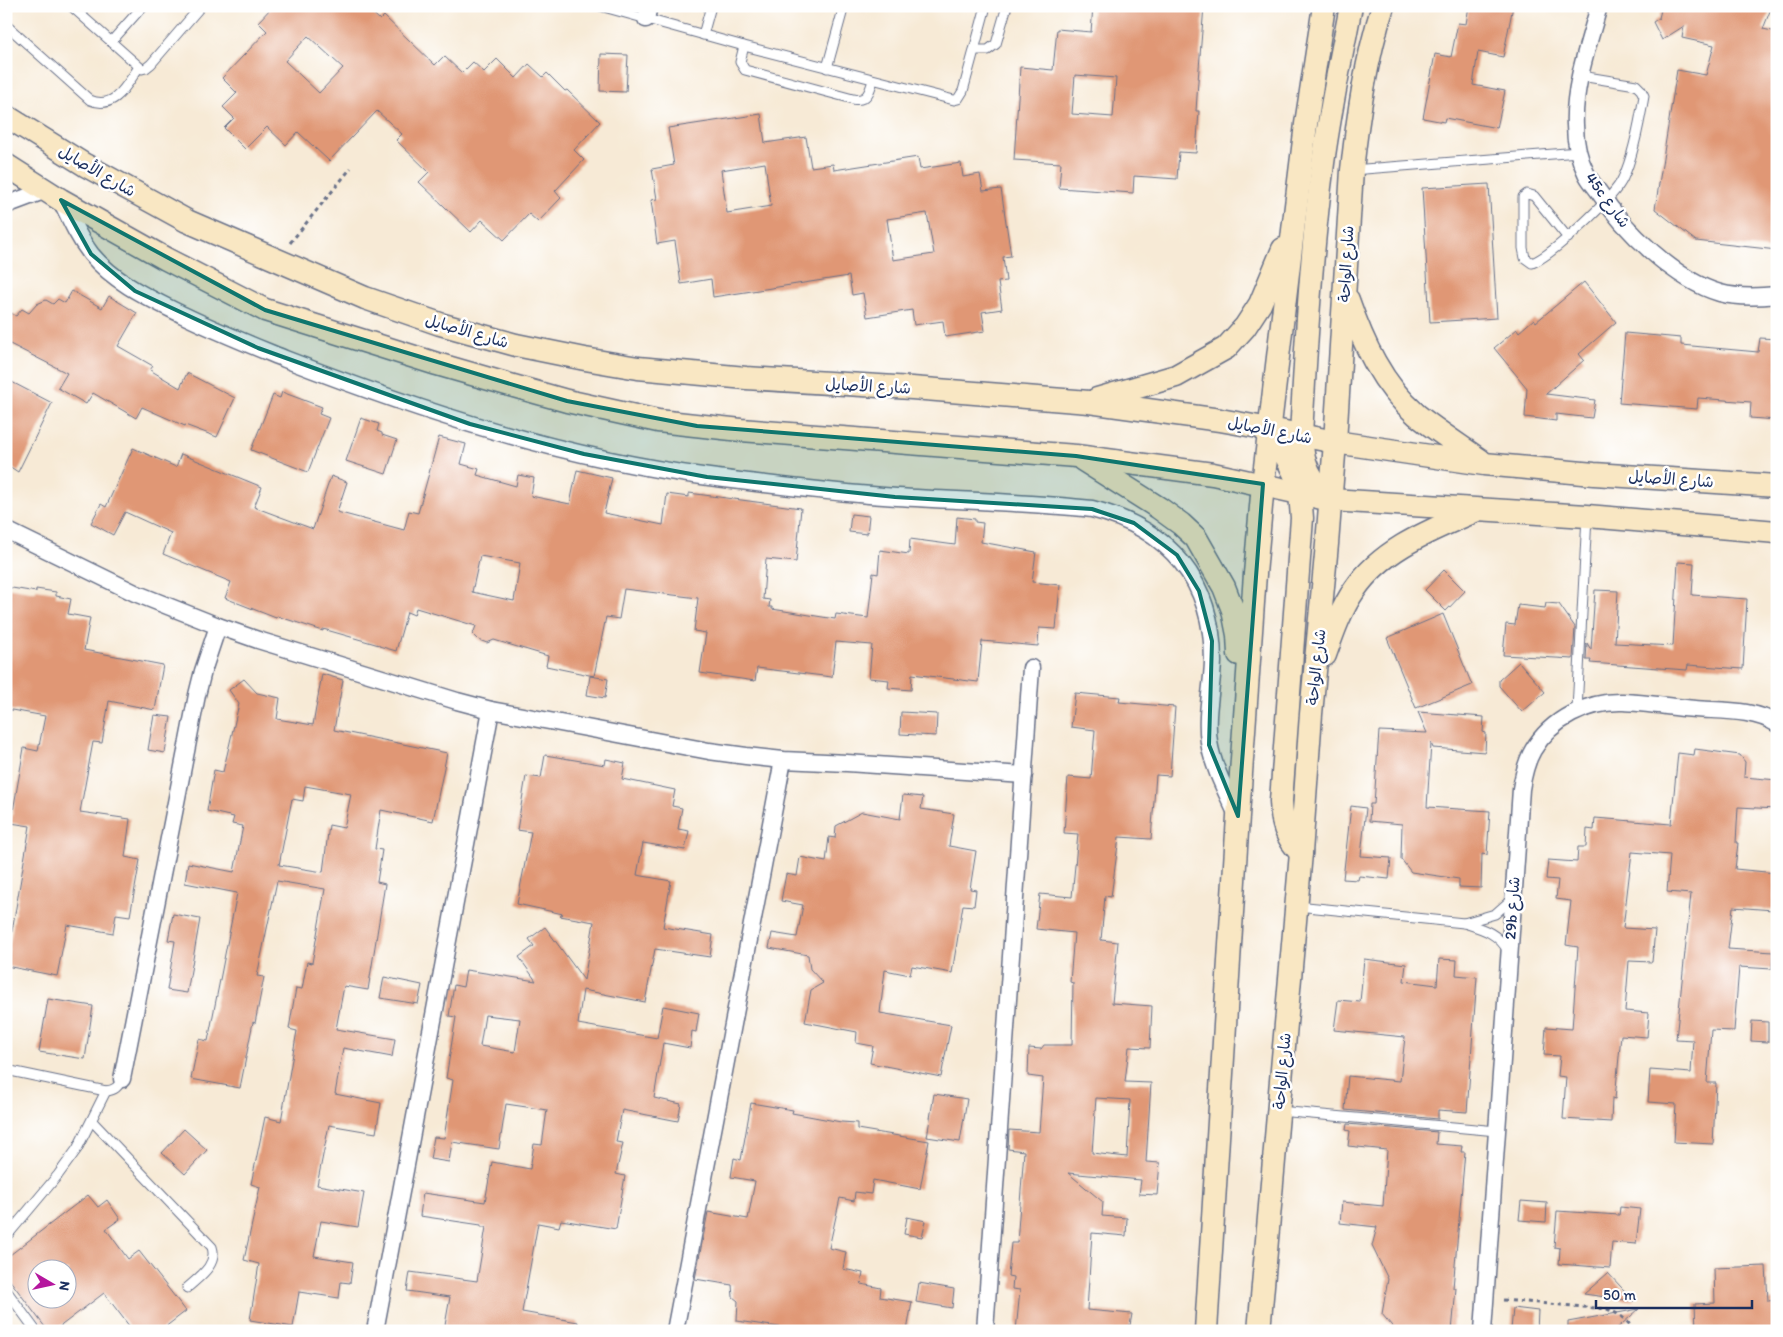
<svg xmlns="http://www.w3.org/2000/svg" width="1783" height="1337" viewBox="0 0 1783 1337" font-family="Itim,'Playpen Sans Arabic',sans-serif">
  <style>
    .building { fill: #e09774; fill-rule: evenodd }
    .lines { fill: none; stroke-linecap: round; stroke-linejoin: round }
    .lane-casing { stroke: #687088; stroke-width: 11 }
    .street-casing { stroke: #687088; stroke-width: 19 }
    .secondary-casing { stroke: #687088; stroke-width: 25 }
    .path { stroke: #687088; stroke-width: 3; stroke-dasharray: 4 4; stroke-linecap: butt }
    .lane { stroke: #fff; stroke-width: 9 }
    .street { stroke: #fff; stroke-width: 16 }
    .secondary { stroke: #f9e7c3; stroke-width: 22 }
    .marked { fill: #0f766e; fill-opacity: 0.2; stroke: #0f766e; stroke-width: 4; stroke-linejoin: round }
    .labels { text-anchor: middle; dominant-baseline: central; stroke-width: 5; stroke-linejoin: round; paint-order: stroke }
    .street-label { font-size: 16px; fill: #1b2f5e; stroke: #fff }
  </style>
  <rect width="100%" height="100%" fill="#fff"/>
  <filter id="ink" filterUnits="userSpaceOnUse"><feTurbulence type="fractalNoise" baseFrequency=".02" numOctaves="2"/><feDisplacementMap in="SourceGraphic" scale="10" xChannelSelector="R" yChannelSelector="G"/><feConvolveMatrix kernelMatrix="1 2 1 2 8 2 1 2 1" color-interpolation-filters="sRGB"/></filter>
  <filter id="wash" filterUnits="userSpaceOnUse"><feTurbulence type="fractalNoise" baseFrequency=".0096" numOctaves="4" result="noise"/><feDisplacementMap in="SourceGraphic" scale="20" xChannelSelector="R" yChannelSelector="G"/><feGaussianBlur stdDeviation="1.12" result="paint"/><feColorMatrix in="noise" values="0 0 0 0 0 0 0 0 0 0 0 0 0 0 0 0 0 1.4 0 .05"/><feComposite in="paint" operator="in"/></filter>
  <g filter="url(#wash)">
    <rect width="100%" height="100%" fill="#f7ead6"/>
    <g id="blocks">
      <g class="building">
        <path d="M273,6H365L380,20L384,16L435,65L444,56L462,73L473,62L484,72L497,59L516,78L529,64L543,77L547,73L565,91L567,90L600,122L574,150L584,160L555,191L561,198L538,222L529,214L504,240L482,220L471,232L419,182L429,172L396,140L402,134L377,111L329,161L298,132L286,145L267,127L245,149L224,128L234,118L223,107L237,93L222,78L267,31L258,22ZM308,36L343,68L319,93L285,61Z"/>
        <path d="M1093,6H1204L1198,81L1196,111H1199L1196,153L1179,152L1177,179L1134,176L1133,193L1059,188L1061,163L1014,160L1020,67L1053,70L1057,29L1091,32ZM1075,75L1116,78L1113,117L1072,114Z"/>
        <polygon points="1469,6 1513,6 1503,57 1478,52 1473,85 1505,91 1497,128 1445,118 1444,122 1423,118 1435,54 1451,57 1458,23 1466,24"/>
        <polygon points="1662,6 1772,6 1763,29 1777,32 1777,250 1696,241 1655,209 1677,70 1706,75 1714,45 1682,38 1684,26 1662,40 1653,22 1659,18"/>
        <polygon points="601,54 628,55 626,92 600,91"/>
        <path d="M761,114L765,143L806,137L811,167L833,164L834,170L918,157L920,169L961,163L963,177L980,174L983,191L1001,189L1011,256L1003,257L1006,281L998,282L1002,309L982,312L985,331L945,337L943,321L914,325L912,310L867,317L863,293L852,295L849,276L713,297L711,279L681,284L675,241L657,244L651,200L657,199L652,169L674,165L668,128ZM765,163L771,206L727,213L721,170ZM927,213L934,254L893,260L887,219Z"/>
        <polygon points="1489,184 1497,318 1430,322 1422,188"/>
        <polygon points="1584,282 1616,322 1579,354 1584,360 1546,394 1595,400 1592,418 1556,414 1556,421 1525,417 1527,388 1494,348 1517,329 1519,332 1534,319 1536,322"/>
        <polygon points="72,291 102,308 109,296 137,313 118,346 153,366 150,370 180,388 187,373 235,398 217,437 185,425 185,426 142,407 136,418 93,393 86,404 58,388 67,373 6,342 6,310 16,316 22,309 29,313 37,304 46,300 53,304 58,299 65,303"/>
        <polygon points="1625,333 1681,338 1681,345 1758,352 1760,338 1777,339 1777,420 1750,418 1751,402 1698,398 1697,409 1619,403"/>
        <polygon points="6,379 52,403 18,472 6,464"/>
        <polygon points="282,392 322,407 319,414 329,418 308,472 251,450 273,395 280,398"/>
        <polygon points="361,418 379,424 377,431 382,433 382,435 397,440 386,474 346,461"/>
        <path d="M439,437L466,444L461,464L479,469L477,475L516,486L518,475L534,478L531,496L570,504L577,470L612,478L604,513L663,525L667,494L689,497V493L801,508L796,562L766,559L763,599L770,600L769,607H772V609L835,619L836,614L868,618L873,573L878,574L880,550L909,554L910,539L955,545L957,517L975,519V522L983,523L981,542L1036,552L1032,582L1060,585L1056,629L1039,628L1038,646L982,641L978,682L912,674L911,690L888,688L889,680L869,678L872,645L836,642L832,677L757,668L755,681L700,673L706,633L694,631L698,598L624,589L619,619L606,617L594,676L546,666L548,656L494,640L487,643L479,640L473,634L476,626L416,608L414,615L407,612L396,651L379,646V645L323,629V631L277,616L276,618L225,598L231,582L163,554L171,533L125,512L113,535L91,523L101,504L106,507L133,448L176,467L181,454L262,487L254,507L313,529L331,476L347,482L337,512L404,530L409,511L418,513ZM480,556L520,563L514,601L472,592Z"/>
        <polygon points="851,514 869,516 867,534 849,532"/>
        <polygon points="1678,562 1694,563 1692,595 1747,599 1743,669 1688,665 1687,670 1590,663 1591,660 1586,660 1587,643 1591,650 1595,590 1618,591 1615,643 1673,646"/>
        <polygon points="1444,570 1465,591 1446,611 1425,590"/>
        <polygon points="6,587 36,592 36,589 56,592 56,596 71,599 68,614 90,618 84,650 163,665 155,710 109,701 102,743 93,742 80,812 130,819 125,857 140,860 130,916 116,914 113,933 67,925 57,976 6,966 30,826 11,823 24,748 38,751 45,716 6,709"/>
        <polygon points="1546,603 1559,604 1575,627 1573,659 1503,655 1506,624 1515,625 1518,605 1545,608"/>
        <polygon points="1443,614 1472,685 1416,708 1387,638"/>
        <polygon points="1519,662 1545,692 1522,712 1499,686 1499,680"/>
        <path d="M322,674L343,680L334,730L447,753L433,821L381,810L375,849L382,850L377,882L385,884L368,990L344,986L336,1029L395,1039L392,1057L343,1048L335,1094L381,1103L376,1133L329,1125L317,1185L364,1193L358,1227L321,1221L314,1256L353,1262L350,1283L341,1282L339,1298L299,1292L293,1327L250,1320L259,1264L244,1260L260,1187L251,1184L265,1117L281,1121L297,1031L289,1029L296,988L302,989L307,962L312,963L325,889L277,881L257,976L264,977L255,1023L253,1022L240,1088L191,1079L199,1039L208,1041L237,893L185,883L188,863L234,872L243,826L232,824L234,817L207,811L214,770L223,772L239,704L229,690L244,679L257,693L280,698L277,719L313,725ZM305,786L351,794L344,828L329,825L323,872L279,865L292,799L303,801Z"/>
        <polygon points="590,676 608,679 605,698 587,695"/>
        <path d="M1075,693L1120,697L1119,702L1175,707L1170,776L1156,775L1151,839L1119,837L1111,897L1105,896L1101,940L1118,942L1112,1003L1152,1006L1150,1048L1129,1047L1125,1082L1151,1083L1146,1162L1160,1163L1157,1195L1139,1194L1141,1180L1068,1173L1103,1202L1102,1216L1127,1218L1126,1236L1092,1233L1087,1310L1132,1314L1129,1331H1016L1020,1290L1012,1289L1013,1277L1008,1276L1011,1243H1017L1024,1151L1008,1149L1009,1130L1039,1132L1043,1078L1028,1076L1029,1048L1041,1049L1044,1045H1072L1073,983L1070,982L1074,933L1036,929L1040,894L1072,897L1078,834L1064,833L1068,777L1091,779L1095,730L1071,727ZM1096,1098L1130,1100L1127,1157L1092,1153Z"/>
        <polygon points="901,712 937,714 936,736 900,734"/>
        <polygon points="1418,712 1484,717 1483,732 1486,733 1485,752 1433,748 1431,743 1427,807 1490,811 1487,855 1482,854 1481,888 1459,887 1459,879 1411,872 1401,859 1402,824 1369,821 1370,804 1374,804 1379,731 1427,733"/>
        <polygon points="154,715 171,717 165,753 148,750"/>
        <polygon points="1695,749 1740,755 1745,762 1744,777 1777,780 1777,809 1738,807 1736,843 1738,843 1735,869 1776,873 1773,910 1733,907 1728,949 1773,952 1772,969 1739,967 1734,1031 1711,1030 1707,1083 1716,1083 1713,1144 1674,1142 1676,1104 1648,1102 1650,1070 1691,1073 1693,1040 1676,1039 1691,894 1667,892 1670,855 1632,852 1623,928 1655,930 1652,962 1629,961 1625,1011 1649,1013 1647,1037 1621,1035 1615,1099 1612,1098 1611,1122 1563,1119 1566,1077 1558,1076 1560,1056 1544,1055 1546,1027 1572,1029 1578,947 1566,945 1571,901 1556,899 1558,880 1546,879 1548,860 1577,862 1578,847 1586,847 1587,829 1594,830 1595,818 1671,824 1678,753 1694,755"/>
        <path d="M545,755L605,765L606,759L625,763L622,779L675,790L672,806L682,808L678,829L689,831L685,850L643,843L637,875L671,881L663,927L713,935L710,957L655,949L645,1002L583,990L578,1024L657,1038L663,1006L699,1013L696,1032L692,1031L690,1048L663,1043L654,1098L681,1104L678,1121L622,1110L616,1142L623,1143L616,1174L625,1176L616,1229L561,1220L559,1227L538,1223L522,1312L578,1322L577,1331H444L450,1297L407,1291L410,1272L477,1281L486,1227H481V1225L420,1216L423,1193L485,1202L492,1162L530,1169L534,1144L542,1145L547,1110L506,1104L499,1149L452,1142L449,1162L430,1159L434,1137L444,1138L453,1080L446,1078L456,1017L449,1016L454,985L463,987L466,970L536,981L519,957L534,946L529,939L545,927L584,980L594,922L560,916L563,914L517,904L531,832L517,830L526,776L541,778ZM485,1015L520,1019L515,1052L480,1046Z"/>
        <polygon points="903,795 923,797 921,809 954,814 949,846 976,851 970,889 976,890 974,906 963,905 952,973 912,966 910,975 885,970 880,1013 951,1025 941,1077 870,1063 873,1046 856,1043 857,1032 805,1022 811,990 823,983 810,969 808,955 769,948 772,933 797,937 803,905 781,901 786,874 797,876 800,857 826,862 829,837 835,838 836,826 862,812 900,819"/>
        <polygon points="1351,806 1366,808 1361,856 1391,858 1389,879 1359,876 1358,880 1343,879"/>
        <polygon points="173,914 200,919 187,993 167,990 175,941 168,940"/>
        <polygon points="1364,959 1406,964 1404,981 1437,985 1439,959 1457,960 1456,975 1477,977 1467,1112 1438,1110 1438,1119 1345,1110 1348,1076 1400,1081 1405,1037 1334,1030 1338,1000 1360,1002"/>
        <polygon points="384,977 422,985 418,1004 380,998"/>
        <polygon points="48,999 93,1006 85,1059 39,1052"/>
        <polygon points="1752,1021 1768,1022 1768,1042 1751,1041"/>
        <polygon points="934,1094 967,1099 960,1142 927,1137"/>
        <polygon points="751,1103 793,1110 792,1113 841,1122 857,1123 857,1129 929,1141 920,1189 873,1180 871,1194 855,1192 854,1201 840,1198 829,1248 846,1252 843,1269 863,1273 861,1284 881,1288 880,1297 912,1302 907,1331 807,1331 737,1321 738,1301 733,1297 732,1285 695,1279 708,1212 748,1219 755,1181 731,1177 734,1158 741,1160"/>
        <polygon points="1347,1124 1437,1132 1436,1144 1462,1146 1461,1152 1465,1152 1453,1288 1456,1288 1452,1331 1396,1331 1382,1314 1388,1279 1372,1246 1377,1227 1340,1223 1342,1202 1383,1206 1387,1150 1348,1146 1350,1131 1346,1130"/>
        <polygon points="184,1129 207,1150 185,1174 162,1153"/>
        <path d="M88,1195L98,1207L107,1200L120,1219L106,1229L128,1259L139,1251L186,1311L160,1331H133L104,1293L54,1331H48L6,1275V1258ZM38,1270H68V1300H38Z"/>
        <polygon points="1521,1201 1547,1203 1546,1222 1519,1220"/>
        <polygon points="1620,1207 1640,1209 1636,1244 1612,1242 1610,1268 1559,1264 1560,1248 1554,1247 1557,1211 1619,1215"/>
        <polygon points="907,1217 926,1221 922,1237 904,1234"/>
        <polygon points="1766,1266 1768,1301 1777,1300 1777,1331 1696,1331 1695,1304 1715,1303 1714,1268"/>
        <polygon points="1608,1273 1634,1301 1584,1294"/>
        <polygon points="919,1283 954,1289 952,1308 916,1302"/>
        <polygon points="1513,1308 1538,1311 1537,1331 1511,1330"/>
        <polygon points="1639,1309 1614,1331 1568,1331 1568,1322"/>
      </g>
    </g>
  </g>
  <g filter="url(#ink)">
    <use href="#blocks" fill-opacity="0" stroke="#687088" stroke-width="1"/>
    <g class="lines">
      <g class="lane-casing">
        <g id="lane">
          <polyline points="71,6 142,69 146,68 151,64 201,6"/>
          <polyline points="600,6 744,46 954,100 958,99 963,91 986,6"/>
          <path d="M6,25L90,100C115,111 127,84 139,67"/>
          <polyline points="703,35 711,6"/>
          <polyline points="111,42 143,6"/>
          <path d="M744,46L740,62L745,70L853,99C867,102 870,91 873,80"/>
          <polyline points="974,50 988,50 996,44 1007,6"/>
          <polyline points="827,68 844,6"/>
          <polyline points="1352,170 1579,152"/>
          <path d="M1568,238L1534,196L1527,194L1523,197V248L1525,258L1532,263C1551,256 1615,197 1623,178C1633,157 1640,120 1644,96L1641,90L1636,85L1581,76"/>
          <polyline points="1577,710 1587,516"/>
          <path d="M1297,906L1464,923C1483,929 1498,933 1508,951"/>
          <polyline points="1464,923 1495,914 1512,899"/>
          <path d="M6,1070L106,1091C115,1090 118,1087 122,1079"/>
          <polyline points="1279,1111 1497,1131"/>
          <path d="M92,1121L212,1247C218,1265 199,1277 187,1288"/>
          <polyline points="6,1237 58,1175 77,1149 106,1091"/>
          <polyline points="6,1290 36,1331"/>
        </g>
      </g>
      <g class="street-casing">
        <g id="street">
          <path d="M1599,6C1589,43 1573,87 1575,125C1575,141 1579,159 1586,173C1589,180 1595,186 1599,192C1624,230 1675,280 1720,293C1739,298 1758,297 1777,295"/>
          <polyline points="646,19 649,6"/>
          <path d="M61,200C70,219 78,237 91,254C115,283 149,298 183,315C216,331 251,345 285,359C422,412 563,458 709,477C771,485 834,493 897,497C962,501 1027,502 1092,509C1170,529 1213,581 1213,662C1212,690 1205,715 1209,742C1213,767 1226,791 1236,813"/>
          <polyline points="6,205 46,190"/>
          <polyline points="6,530 135,593 218,626 258,640 457,701 491,710 709,751 746,756 783,760 847,763 1024,775"/>
          <polyline points="122,1079 197,695 203,671 218,626"/>
          <polyline points="375,1331 491,710"/>
          <polyline points="675,1331 783,760"/>
          <polyline points="985,1331 1031,668"/>
          <path d="M1483,1331L1521,789C1523,776 1526,762 1533,750C1551,719 1588,701 1623,702C1647,703 1671,707 1695,709C1721,711 1755,709 1777,724"/>
        </g>
      </g>
      <g class="secondary-casing">
        <g id="secondary">
          <polyline points="6,116 85,165 187,221 365,298 440,324 516,345 585,359 638,368 746,378 912,388 1089,402 1220,420 1270,429 1335,442 1484,464 1594,474 1777,486"/>
          <polyline points="6,165 61,200 166,259 265,310 437,364 510,385 567,401 658,421 741,430 1076,456 1213,474 1331,500 1587,516 1777,532"/>
          <path d="M1348,300C1363,343 1382,385 1417,415C1437,431 1459,445 1480,460"/>
          <polyline points="1097,399 1176,376 1226,348 1245,327 1260,304 1283,249"/>
          <path d="M1270,429L1280,444L1297,479L1300,493L1302,518L1281,801C1282,824 1285,836 1301,853"/>
          <polyline points="1083,460 1159,508 1181,524 1196,538 1224,587 1233,610 1238,635 1239,654"/>
          <path d="M1331,500C1310,480 1302,464 1301,435C1306,345 1311,253 1323,163C1330,110 1341,58 1351,6"/>
          <path d="M1325,655C1333,632 1341,609 1355,589C1383,548 1432,530 1475,511"/>
          <polyline points="1206,1331 1238,816 1255,574 1263,484 1294,222 1306,124 1324,6"/>
          <path d="M1259,1331L1301,853L1311,714L1327,544L1335,442L1352,170C1358,115 1366,59 1383,6"/>
        </g>
      </g>
      <g class="path">
        <polyline points="290,243 351,168"/>
        <path d="M1503,1300L1607,1309C1620,1314 1627,1320 1635,1331"/>
      </g>
      <use href="#lane" class="lane"/>
      <use href="#street" class="street"/>
      <use href="#secondary" class="secondary"/>
    </g>
  </g>
  <path class="marked" d="M61,200L265,310L567,401L697,426L1076,456L1263,484L1238,816L1209,745L1212,641L1199,591L1177,555L1134,523L1092,509L895,497L707,477L584,454L470,424L258,348L135,291L91,254Z"/>
  <g class="labels">
    <g class="street-label">
      <text transform="translate(97 171) rotate(30)">شارع الأصايل</text>
      <text transform="translate(1608 200) rotate(54)">45c شارع</text>
      <text transform="translate(1346 264) rotate(-87)">شارع الواحة</text>
      <text transform="translate(467 331) rotate(16)">شارع الأصايل</text>
      <text transform="translate(868 386) rotate(3)">شارع الأصايل</text>
      <text transform="translate(1270 430) rotate(11)">شارع الأصايل</text>
      <text transform="translate(1671 479) rotate(4)">شارع الأصايل</text>
      <text transform="translate(1316 667) rotate(-84)">شارع الواحة</text>
      <text transform="translate(1512 908) rotate(-86)">29b شارع</text>
      <text transform="translate(1282 1071) rotate(-85)">شارع الواحة</text>
    </g>
  </g>
  <rect width="1783" height="1337" fill="none" stroke="#fff" stroke-width="25"/>
  <g transform="translate(52 1284) rotate(99)"><circle r="24" fill="#ffffff" stroke="#a4acbf"/>
  <path d="M0-4L9 19L0 12L-9 19Z" fill="#b5179e"/>
  <text y="-8" font-size="14" font-weight="bold" text-anchor="middle" fill="#1b2f5e">N</text>
  </g>
  <path d="M1596 1300v8h156v-8" fill="none" stroke="#1b2f5e" stroke-width="2.5"/>
  <text x="1603" y="1300" font-size="15" fill="#1b2f5e" stroke="#ffffff" stroke-width="4" paint-order="stroke">50 m</text>
</svg>
